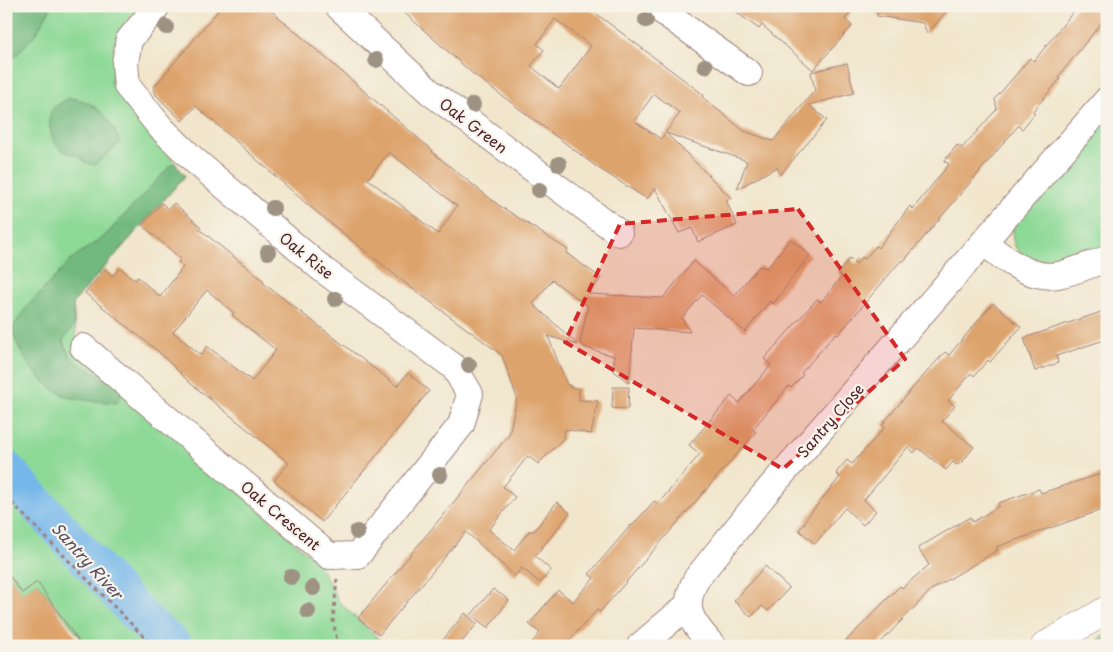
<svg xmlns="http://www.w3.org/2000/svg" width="1113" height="652" viewBox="0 0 1113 652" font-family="'Playpen Sans',sans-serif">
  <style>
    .green { fill: #8dd996; stroke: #6c7c60 }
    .forest { fill: #72b97f; stroke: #5e6c55 }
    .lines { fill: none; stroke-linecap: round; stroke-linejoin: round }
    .river { stroke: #75b7ea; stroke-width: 38 }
    .building { fill: #dda36c; fill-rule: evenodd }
    .minor-casing { stroke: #9e827c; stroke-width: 28 }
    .major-casing { stroke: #9e827c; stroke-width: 29 }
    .path { stroke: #9e827c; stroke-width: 3; stroke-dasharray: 4 4; stroke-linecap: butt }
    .minor { stroke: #fff; stroke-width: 26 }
    .major { stroke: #fff; stroke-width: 28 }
    .tree { fill: #9e9282 }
    .marked { fill: #d62828; fill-opacity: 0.2; stroke: #d62828; stroke-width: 4; stroke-dasharray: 10 6; stroke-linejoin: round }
    .labels { text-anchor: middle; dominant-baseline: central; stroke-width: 4.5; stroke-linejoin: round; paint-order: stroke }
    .street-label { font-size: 15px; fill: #4a1f2b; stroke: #f7f3e8 }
    .water-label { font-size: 16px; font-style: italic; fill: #574d64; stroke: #f7f3e8 }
  </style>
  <rect width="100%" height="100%" fill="#f7f3e8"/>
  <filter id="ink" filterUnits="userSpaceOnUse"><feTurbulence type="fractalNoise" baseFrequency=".02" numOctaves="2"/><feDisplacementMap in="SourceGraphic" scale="10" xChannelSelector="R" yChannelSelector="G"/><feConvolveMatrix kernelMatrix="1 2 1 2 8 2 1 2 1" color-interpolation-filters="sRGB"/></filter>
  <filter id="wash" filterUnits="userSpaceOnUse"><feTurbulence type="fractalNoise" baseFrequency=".0096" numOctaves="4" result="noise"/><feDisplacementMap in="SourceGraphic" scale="20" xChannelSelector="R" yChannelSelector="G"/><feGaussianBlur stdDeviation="1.12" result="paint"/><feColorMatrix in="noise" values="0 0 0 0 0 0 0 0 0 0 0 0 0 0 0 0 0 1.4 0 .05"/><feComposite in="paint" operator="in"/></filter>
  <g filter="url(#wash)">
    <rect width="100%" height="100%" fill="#f1e6cc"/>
    <g class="green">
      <polygon points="6,6 150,6 119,43 111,83 185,176 73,303 77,346 319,564 339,602 386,646 87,646 37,582 22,593 6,571"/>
      <path d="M1107,113V247L1057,262L1039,265C1021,253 1010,251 1013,227Z"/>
    </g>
    <g class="forest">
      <polygon points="6,6 52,6 35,35 6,66"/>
      <path d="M69,98C96,100 111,119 120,143L95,165C84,163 86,162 78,156C74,153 68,154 63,151C53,146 46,123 51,112C54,105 63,102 69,98Z"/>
      <path d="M174,162L185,176L73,303L74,326L63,340C71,365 79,362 99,375C107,379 115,387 122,392L117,403C102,401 75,401 63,395C39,383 18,354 12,329L25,309L74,257L105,236Z"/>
      <polygon points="1107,633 1107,646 1091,646"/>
    </g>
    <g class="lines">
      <polyline class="river" points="6,470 141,618 173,646"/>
    </g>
    <g id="blocks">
      <g class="building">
        <path d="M222,6H266L433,151L432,152L497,204L568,250L566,253L601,278L589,294L663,298L694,261L734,296L759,266L767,268L790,239L810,255L773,304L770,301L745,332L702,295L682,318L690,332L634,328L629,383L614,371V356L586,348L580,343L588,306L552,280L533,304L578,345L548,336L567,385H570V388H579V400L598,401L591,434L565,429L563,439L538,464L528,456L503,487L515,497L489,530L514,550L529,531H534L557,502L570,513L535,556L551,570L540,583L522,568L515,576L466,532L379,635L358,618L509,435L517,398L502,355L405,283L308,205L196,106L182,121L156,95L154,87ZM389,152L457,206L438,234L368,179Z"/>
        <path d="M397,6H586L704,95L702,97L744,131L773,141L815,90L811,72L847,63L854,93L809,105L827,120L780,175L777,167L737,189L747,161L666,133L731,198L726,200L737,225L698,242L692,228L679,233L655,188L647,199L597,167L473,74ZM555,19L591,46L559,89L531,66L544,50L537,44ZM654,94L680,113L661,139L634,121Z"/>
        <polygon points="728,6 856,6 845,19 852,26 813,70 762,25 759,29"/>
        <polygon points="878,6 951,6 927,34 923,23 877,16"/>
        <polygon points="1078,6 1107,6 1107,16 1058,77 1060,79 1033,111 1035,113 1022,129 1018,126 903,262 902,260 898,264 838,335 836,333 801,373 803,375 791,388 789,386 753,429 756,432 600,612 597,610 564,646 529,646 540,633 529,624 558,590 573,602 594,578 589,574 631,525 632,526 654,501 658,504 700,454 689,445 731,396 739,403 771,365 764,359 817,299 821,302 842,276 838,273 850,258 856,264 862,257 865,259 876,246 878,248 910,206 913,209 949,164 944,161 957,145 962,148 997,109 995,99 1030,58 1034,61"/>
        <path d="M162,203L168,209L174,203L201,227L199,229L264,281L263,283L397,386L408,373L429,391L322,522L274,480L289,463L189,382L159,352L85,293L105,269L113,276L120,268L135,280L138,277L160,297L183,267L178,262L181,259L142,225ZM207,290L234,313L232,315L276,350L252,381L207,346L201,355L173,332Z"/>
        <polygon points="993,303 1021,327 990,362 988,360 974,376 971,373 948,401 955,406 942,421 974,447 963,461 957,465 953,462 946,470 918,448 914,453 908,447 864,500 876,511 863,525 845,508 815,544 799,530 806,521 805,520 840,477 836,473 847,460 852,464 885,427 882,425 916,384 945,352 949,355"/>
        <polygon points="1107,310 1107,339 1056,356 1058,363 1035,371 1024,338"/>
        <polygon points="613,387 629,387 628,409 612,408"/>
        <polygon points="1107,472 1107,508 996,547 998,550 931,590 877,646 841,646 900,586 902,588 929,565 918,548 970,517 973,522 999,506 998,503 1039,489 1041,493"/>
        <polygon points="765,566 789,588 768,611 762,606 751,617 734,601"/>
        <polygon points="6,571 22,593 37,582 82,646 6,646"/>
        <polygon points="493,589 509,600 488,628 471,615"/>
        <polygon points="465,613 477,624 458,646 438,646"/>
      </g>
    </g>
  </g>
  <g filter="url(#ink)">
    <use href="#blocks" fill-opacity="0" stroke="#9e827c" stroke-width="1"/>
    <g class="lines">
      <g class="minor-casing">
        <g id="minor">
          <polyline points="338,6 430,92 619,233"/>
          <polyline points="655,6 749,73"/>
          <path d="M985,243C1004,259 1031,280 1058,275C1074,272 1091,264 1107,259"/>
          <polyline points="83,347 329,556 358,555 461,425 470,394 454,367 322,269 194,160 161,128 127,86 125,63 129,40 157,6"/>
          <polyline points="640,646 688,605"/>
          <path d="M713,646C691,622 680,608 697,578L763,496L1107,100"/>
        </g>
      </g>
      <g class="major-casing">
        <polyline id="major" points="1045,646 1107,610"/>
      </g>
      <g class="path">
        <polyline points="6,497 153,646"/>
        <polyline points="337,579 333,620 338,646"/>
      </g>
      <use href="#minor" class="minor"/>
      <use href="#major" class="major"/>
    </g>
    <g class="tree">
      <circle cx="646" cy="20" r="8"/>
      <circle cx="166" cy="27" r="8"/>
      <circle cx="376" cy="60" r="8"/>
      <circle cx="705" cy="66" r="8"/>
      <circle cx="473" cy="105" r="8"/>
      <circle cx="559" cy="164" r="8"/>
      <circle cx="539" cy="190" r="8"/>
      <circle cx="273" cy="208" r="8"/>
      <circle cx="268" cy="252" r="8"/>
      <circle cx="335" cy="299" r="8"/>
      <circle cx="469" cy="365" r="8"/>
      <circle cx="440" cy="475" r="8"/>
      <circle cx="357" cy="532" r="8"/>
      <circle cx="291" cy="577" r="8"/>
      <circle cx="313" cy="588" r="8"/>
      <circle cx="308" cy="611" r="8"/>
    </g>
  </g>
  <path class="marked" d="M798,209L905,359L783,469L565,342L620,224Z"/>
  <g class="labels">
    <g class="street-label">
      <text transform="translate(474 125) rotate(37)">Oak Green</text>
      <text transform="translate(307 255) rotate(39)">Oak Rise</text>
      <text transform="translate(830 420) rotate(-49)">Santry Close</text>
      <text transform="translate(281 515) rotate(40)">Oak Crescent</text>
    </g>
    <g class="water-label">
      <text transform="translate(88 560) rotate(48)">Santry River</text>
    </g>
  </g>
  <rect width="1113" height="652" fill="none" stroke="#f7f3e8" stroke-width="25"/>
</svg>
